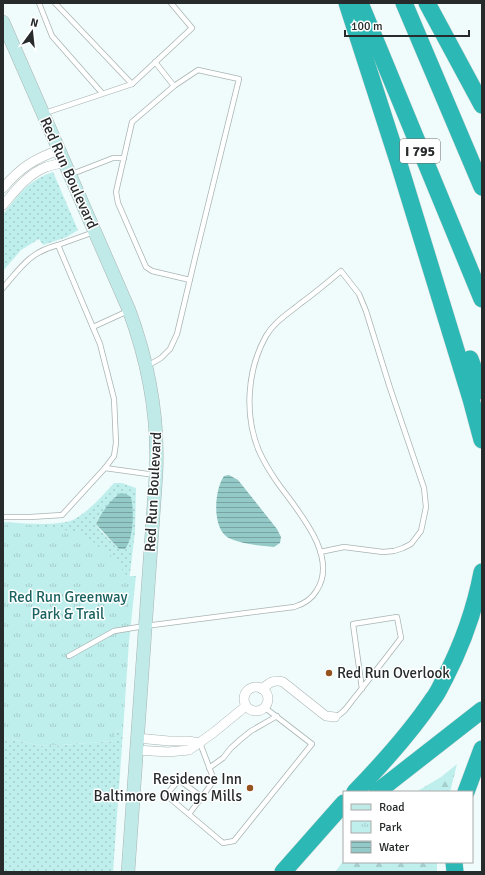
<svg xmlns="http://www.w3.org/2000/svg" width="485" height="875" viewBox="0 0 485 875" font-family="Signika,sans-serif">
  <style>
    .grass { fill: url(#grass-dots); fill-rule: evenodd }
    .forest { fill: url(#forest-firs) }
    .park { fill: url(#park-tufts) }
    .water { fill: url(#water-rules) }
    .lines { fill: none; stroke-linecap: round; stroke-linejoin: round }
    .lane-casing { stroke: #a9b4b3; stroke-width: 6 }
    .street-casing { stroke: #a9b4b3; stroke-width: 10 }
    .secondary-casing { stroke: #a9b4b3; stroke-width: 14 }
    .highway-casing { stroke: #d8d9d9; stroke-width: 18 }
    .lane { stroke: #fff; stroke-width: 4.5 }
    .street { stroke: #fff; stroke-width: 9 }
    .secondary { stroke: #c0eae8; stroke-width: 13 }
    .highway { stroke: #2cb8b4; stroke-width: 17 }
    .poi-dot { fill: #955321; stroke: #fff; stroke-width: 1.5 }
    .labels { text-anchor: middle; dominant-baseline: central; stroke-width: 3; stroke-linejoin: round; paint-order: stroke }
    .shield { fill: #fff; stroke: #686b6b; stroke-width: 1 }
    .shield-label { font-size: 14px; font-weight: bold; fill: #272b2b }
    .street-label { font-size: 15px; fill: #272b2b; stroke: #fff }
    .park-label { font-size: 15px; fill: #1a6260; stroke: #fff }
    .poi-label { font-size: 15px; fill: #272b2b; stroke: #fff; text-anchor: start }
  </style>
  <defs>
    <pattern id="grass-dots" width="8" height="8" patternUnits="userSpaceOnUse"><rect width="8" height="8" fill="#bfefec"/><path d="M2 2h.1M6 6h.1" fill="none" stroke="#a4cdcb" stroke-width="1.8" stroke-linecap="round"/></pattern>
    <pattern id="forest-firs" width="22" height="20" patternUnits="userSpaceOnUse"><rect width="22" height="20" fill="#bfefec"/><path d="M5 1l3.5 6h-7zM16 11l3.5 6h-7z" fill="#a4cdcb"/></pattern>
    <pattern id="park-tufts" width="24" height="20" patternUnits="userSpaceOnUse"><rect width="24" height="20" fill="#bfefec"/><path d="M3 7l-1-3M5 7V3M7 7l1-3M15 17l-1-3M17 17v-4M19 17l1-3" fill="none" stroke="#a4cdcb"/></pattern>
    <pattern id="water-rules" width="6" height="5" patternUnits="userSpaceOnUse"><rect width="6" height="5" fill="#93c9c6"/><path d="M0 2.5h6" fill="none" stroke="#78a3a1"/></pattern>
  </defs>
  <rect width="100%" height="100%" fill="#f0fcfb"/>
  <g class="grass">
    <path d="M53,172L78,230L67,237L43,245L39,239L21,250L3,271V214C20,194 27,181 53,172Z"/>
    <path d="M114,483H122L136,488L135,532L126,607L81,535L3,590V522C21,523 60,527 75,519C90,510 102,496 114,483ZM116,495L119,549L102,532L96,524L98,519Z"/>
    <polygon points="115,730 123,731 113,872 3,872 3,737 37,745 48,746 114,741"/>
  </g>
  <g class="forest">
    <polygon points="457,764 450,792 416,792 441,777"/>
    <polygon points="344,860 344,862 437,862 437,872 335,872"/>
  </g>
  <polygon class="park" points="17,524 78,532 107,551 127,576 136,576 129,642 123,731 115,730 115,741 48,746 37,745 3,737 3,525"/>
  <g class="water">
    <path d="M229,475L238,480L277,529L281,537L280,543L274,547C261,546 243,544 231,539C211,532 214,490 224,476Z"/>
    <path d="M121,493L126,494L131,497C134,511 134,537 125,549H119L96,524C100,515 112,497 121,493Z"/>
  </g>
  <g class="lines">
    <g class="lane-casing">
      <g id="lane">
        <polyline points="39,3 52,36 102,93"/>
        <polyline points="55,3 132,84"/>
        <polyline points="155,62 174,86"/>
        <polyline points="45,113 132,84 192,28 171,3"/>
        <polyline points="72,174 113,158 124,158"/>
        <polyline points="58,245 94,232"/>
        <path d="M3,288C21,267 30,252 58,245L100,344L114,399L116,443L114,456L105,468L62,515L30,517H3"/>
        <polyline points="93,327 128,311"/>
        <polyline points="147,366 161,358 170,349 177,334 195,258 239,79 198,70 174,86 132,122 116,192 118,203 146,267 152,271 190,280"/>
        <polyline points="105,468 155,475"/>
        <path d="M69,656L114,631L145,626L294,607C304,604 312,599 317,590C339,555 296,509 277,482C270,472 264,462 259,451C244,415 247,370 266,336C274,322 289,313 301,303C315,293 328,282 341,271L359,294L366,311L390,388L424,488L426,507L421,531L411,544L403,548L394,551L383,552L344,547L320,552"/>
        <path d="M335,717C344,714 349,704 355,697C370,678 386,658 401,638L397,617L353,624L362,689"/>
        <polyline points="200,743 214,780 202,797 179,780 166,795 223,843 234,841 312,744 264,707"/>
        <polyline points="209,768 223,758 231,748 241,739 251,731 277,716"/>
        <polyline points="189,814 202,797"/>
      </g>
    </g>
    <g class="street-casing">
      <g id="street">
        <path d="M3,188C21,167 34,159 59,150"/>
        <path d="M3,205C15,191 28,174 46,167C52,165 59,164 65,162"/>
        <circle cx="256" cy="699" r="12"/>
        <path d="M262,689C269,683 274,679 283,682L322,713L326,716L335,717"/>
        <polyline points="137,738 169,741 188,741 200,743"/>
        <polyline points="136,750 168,752 189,750 213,733 246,706"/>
      </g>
    </g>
    <g class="secondary-casing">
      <path id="secondary" d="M3,22L129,310C149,364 159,418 156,475L128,872"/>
    </g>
    <g class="highway-casing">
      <g id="highway">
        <polyline points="347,3 399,164 471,399 482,440"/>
        <polyline points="360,3 482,299"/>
        <polyline points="404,3 482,187"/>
        <polyline points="427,3 482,105"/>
        <polyline points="470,359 482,391"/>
        <path d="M355,792C383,763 411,732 433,699C438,693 441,685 445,678C462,645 475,609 482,572"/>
        <polyline points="377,792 482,710"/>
        <polyline points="466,792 482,749"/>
        <polyline points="454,862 455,872"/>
        <polyline points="283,872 344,803"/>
      </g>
    </g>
    <use href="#lane" class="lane"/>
    <use href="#street" class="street"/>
    <use href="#secondary" class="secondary"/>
    <use href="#highway" class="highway"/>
  </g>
  <g class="poi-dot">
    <circle cx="329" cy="673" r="4"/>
    <circle cx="250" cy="788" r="4"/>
  </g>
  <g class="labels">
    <rect class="shield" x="400" y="139" width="40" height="24" rx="3"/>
    <g class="shield-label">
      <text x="420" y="151">I 795</text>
    </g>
    <g class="street-label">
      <text transform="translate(69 173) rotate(66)">Red Run Boulevard</text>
      <text transform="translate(153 492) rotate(-87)">Red Run Boulevard</text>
    </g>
    <g class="park-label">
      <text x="68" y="597">Red Run Greenway<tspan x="68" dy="17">Park &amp; Trail</tspan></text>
    </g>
    <g class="poi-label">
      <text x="337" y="673">Red Run Overlook</text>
      <text x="242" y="779" text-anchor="end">Residence Inn<tspan x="242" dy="17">Baltimore Owings Mills</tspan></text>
    </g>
  </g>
  <rect width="485" height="875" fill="none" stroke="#272b2b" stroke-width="8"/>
  <rect x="343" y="791" width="130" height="72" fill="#ffffff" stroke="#a9aaaa"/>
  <rect x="351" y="804" width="20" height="6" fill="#c0eae8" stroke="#a9aaaa"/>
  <text x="379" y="811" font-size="12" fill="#272b2b">Road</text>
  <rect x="351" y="821" width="20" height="12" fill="url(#park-tufts)" stroke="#a9aaaa"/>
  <text x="379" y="831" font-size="12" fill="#272b2b">Park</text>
  <rect x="351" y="841" width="20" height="12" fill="url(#water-rules)" stroke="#a9aaaa"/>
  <text x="379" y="851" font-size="12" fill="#272b2b">Water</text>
  <g transform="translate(32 32) rotate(15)" stroke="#ffffff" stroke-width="3" paint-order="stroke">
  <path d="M0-3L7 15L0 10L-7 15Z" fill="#272b2b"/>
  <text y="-6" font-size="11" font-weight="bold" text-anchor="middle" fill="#272b2b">N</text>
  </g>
  <path d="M345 30v6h124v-6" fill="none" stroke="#272b2b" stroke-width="2"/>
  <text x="351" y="30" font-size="12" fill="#272b2b" stroke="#ffffff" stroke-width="3" paint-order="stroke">100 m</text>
</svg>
